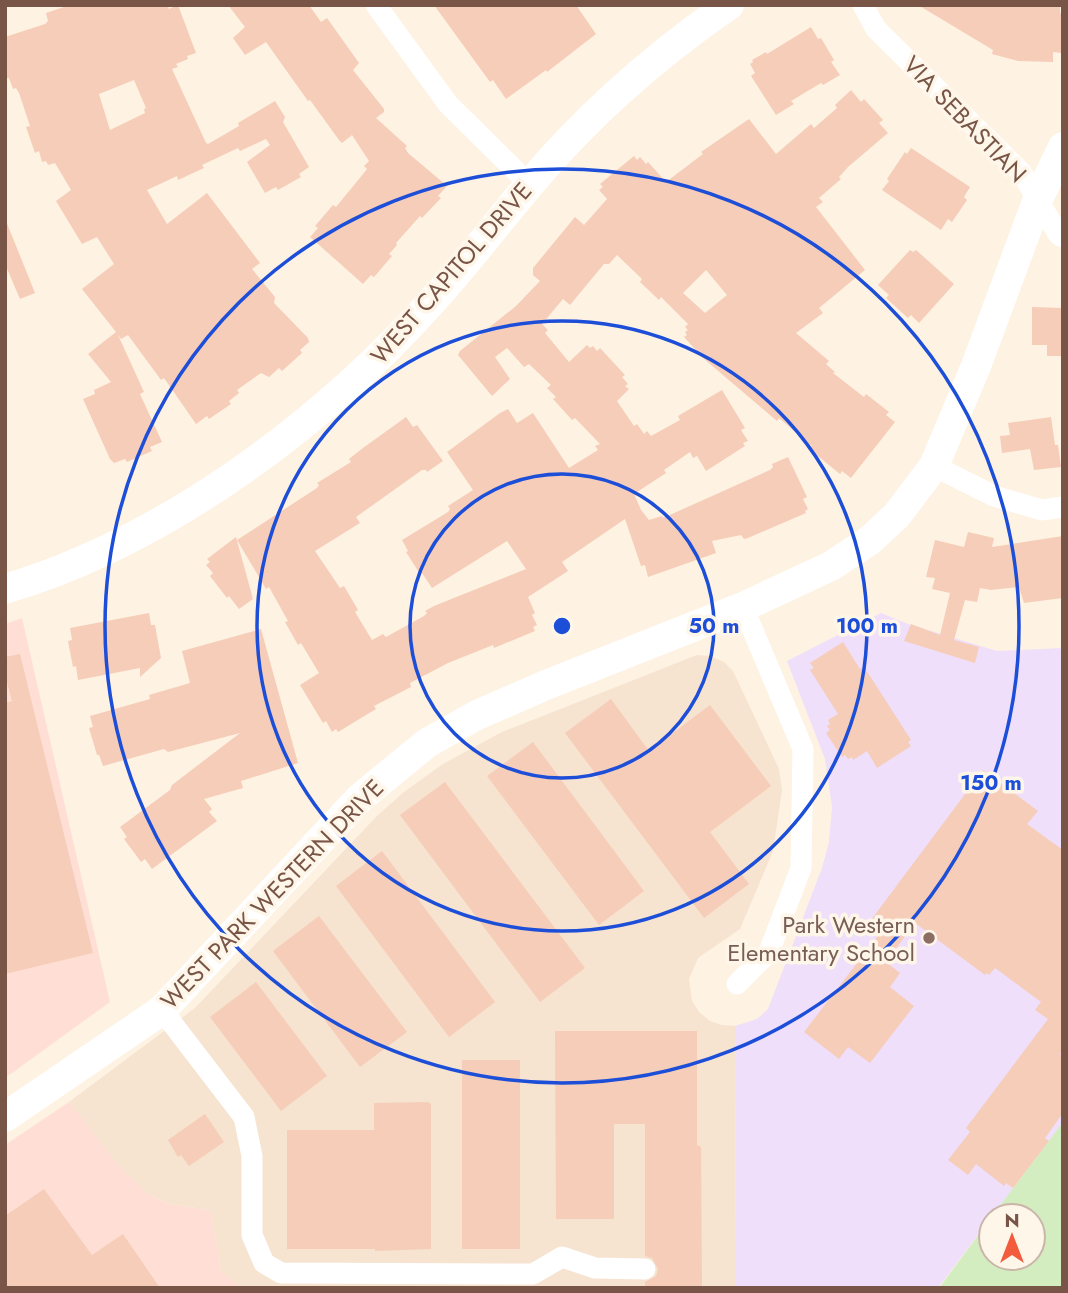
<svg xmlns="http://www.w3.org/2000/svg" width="1068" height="1293" viewBox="0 0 1068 1293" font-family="Jost,sans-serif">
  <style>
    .residential { fill: #f6e3d0 }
    .commercial { fill: #ffdfd5 }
    .education { fill: #efdffa }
    .green { fill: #d4edc0 }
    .building { fill: #f6cdb8; fill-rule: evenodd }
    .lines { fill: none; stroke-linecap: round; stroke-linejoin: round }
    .street { stroke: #fff; stroke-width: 21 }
    .secondary { stroke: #fff; stroke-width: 30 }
    .ring { fill: none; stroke: #1d4ed8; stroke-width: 3.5 }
    .education-dot { fill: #8d6e63; stroke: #fff6ea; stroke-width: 2.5 }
    .labels { text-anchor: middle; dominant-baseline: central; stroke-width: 7; stroke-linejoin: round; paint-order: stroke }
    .street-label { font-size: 24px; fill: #785546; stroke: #fff6ea }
    .education-label { font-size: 24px; fill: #785e54; stroke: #fff6ea; text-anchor: end }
    .centre { fill: #1d4ed8; stroke: #fff6ea; stroke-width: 3.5 }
    .ring-label { font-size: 21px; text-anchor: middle; font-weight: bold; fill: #1d4ed8; stroke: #fff6ea; stroke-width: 7; stroke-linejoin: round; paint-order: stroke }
  </style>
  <rect width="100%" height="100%" fill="#fef2e2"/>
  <polygon class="residential" points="697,655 709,656 724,662 733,671 779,769 782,790 773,851 740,929 698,958 689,979 692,1001 699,1012 710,1021 722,1025 735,1026 736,1288 241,1288 221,1271 210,1210 169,1204 148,1194 119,1166 69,1102 195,1008 377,816 404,792 443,764 502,732"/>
  <g class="commercial">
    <polygon points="22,618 110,1002 5,1078 5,624"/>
    <polygon points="69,1102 119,1166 148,1194 169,1204 210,1210 221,1271 241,1288 5,1288 5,1145"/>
  </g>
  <polygon class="education" points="881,613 908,624 997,651 1063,648 1063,1122 938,1288 736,1288 735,1026 757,1019 768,1009 822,868 829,842 832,807 825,759 787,661"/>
  <polygon class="green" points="1063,1122 1063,1288 939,1288 991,1218 991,1258 1033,1258 1033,1216 992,1216"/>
  <g class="building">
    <path d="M70,5H167L169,9L178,5L196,53L187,56L188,59L176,64L178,67L172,69L206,143L208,144L239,126L238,123L275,101L285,117L283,122L309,167L299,174L301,177L278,190L276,187L265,193L247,162L270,145L266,139L240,151L238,148L202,165L204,168L178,180L177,176L147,190L167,224L207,193L260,263L252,269L275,297L274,303L308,338L309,342L300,350L302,353L282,371L279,368L269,377L261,373L237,390L239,393L229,401L231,404L209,419L207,416L196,424L164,378L161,380L128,335L121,339L118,335L144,392L140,394L162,442L150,447L152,451L127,462L125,459L114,463L110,459L83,399L95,394L94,390L111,382L88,354L116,332L82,289L114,264L97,237L82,244L56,201L71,190L55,163L48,165L46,161L42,162L39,151L35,153L26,127L30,126L19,93L16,88L13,89L9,78L5,79V37L45,24L48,21L46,13ZM134,80L146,108L144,109L145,113L110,130L99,94Z"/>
    <polygon points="228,5 309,5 321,22 327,18 359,63 353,70 384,109 384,112 376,118 407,146 405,148 408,153 447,186 438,196 441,198 422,218 420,216 396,243 397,245 389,254 392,256 374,277 371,275 363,284 310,237 318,228 315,226 333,205 336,207 359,179 367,169 364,166 369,161 352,135 342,143 339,140 310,100 308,101 266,42 245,55 233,38 245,27"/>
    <polygon points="434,5 576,5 596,34 547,72 546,70 506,99 493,80 490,82"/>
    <polygon points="918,5 1060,5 1060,13 1062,14 1061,53 1053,52 1053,62 1018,61 992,54 993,50"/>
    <polygon points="811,27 818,39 821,38 834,60 831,62 840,75 823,85 821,83 791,101 794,104 776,115 751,76 755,73 750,64 753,62 752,60 766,52 767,54"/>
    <path d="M851,90L861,102L864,99L883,120L879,123L888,133L848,167L839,177L841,179L819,198L823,202L816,207L865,270L819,308L823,313L796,333L829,361L826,364L835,372L833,373L864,397L866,394L889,412L886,415L895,422L854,474L851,478L842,471L840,474L808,448L812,446L779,418L777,421L703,358L684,337L687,335L685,332L688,330L685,327L688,324L661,297L659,300L640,282L642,279L617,255L609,264H604L570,305L563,299L542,324L548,330L545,333L569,362L587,345L590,348L593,346L597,351L600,348L625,375L622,377L628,384L625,386L629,389L617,401L634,426L637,424L644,434L647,431L651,436L680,420L678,416L722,390L745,428L741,430L748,441L743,443L745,446L706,471L697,456L693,458L690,452L664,470L666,473L634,494L641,510L649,520L662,516L663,518L770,470L773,467L772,464L788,457L807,497L803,499L808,509L805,511L806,513L748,538L744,539L741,535L712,541L716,553L648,577L645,565L641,566L625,519L562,562L568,571L528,597L535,613L532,615L537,625L533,627L535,631L494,648L493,645L448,663L410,683L411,687L374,706L376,709L338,732L336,729L332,732L326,721L323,723L300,685L319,673L301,643L298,645L285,622L288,621L269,587L266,589L237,540L317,488L319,485L317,483L351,462L349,459L363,448L406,417L413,427L417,425L443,461L427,472L426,470H422L356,517L360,523L315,551L340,588L344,586L358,610L355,612L372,640L383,634L386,637L424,616L427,613L425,611L434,606L526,569L507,541L432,588L422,573L420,574L406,552L408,551L402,540L448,512L450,509L448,506L473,490L447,452L500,413L508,409L517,423L533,413L569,468L598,450L595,446L600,444L575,418L572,420L553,399L556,397L547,388L551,385L529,364L524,367L507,348L495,357L510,379L492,396L458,355L460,351L516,306L540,281L533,275V268L575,217L584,225L607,199L599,190L603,187L600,184L634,156L637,160L640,157L646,164L648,162L666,182L703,154L701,152L749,119L776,154L811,124L814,128L837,108L835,105ZM706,270L727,295L705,313L683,293Z"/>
    <polygon points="911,148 970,187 964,197 967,200 952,222 948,219 941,230 882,190 889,181 887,179 905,152 907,154"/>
    <polygon points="6,221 35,293 20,299 5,264"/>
    <polygon points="910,250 913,252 916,250 954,284 919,323 911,315 908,318 886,298 889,295 878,285"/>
    <polygon points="1032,307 1063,308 1063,356 1047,356 1047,345 1032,345"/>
    <polygon points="1051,417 1055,445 1058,445 1061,467 1034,470 1030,449 1002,453 1000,436 1010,435 1008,423"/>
    <polygon points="968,532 994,538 992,547 1063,536 1063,598 1024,603 1019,587 991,590 980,588 977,602 965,600 954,640 979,647 975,663 904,641 911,624 940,635 950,593 932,589 935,578 926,577 935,540 964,547"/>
    <polygon points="236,537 253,599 239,609 229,596 227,598 210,576 213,573 206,565 210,562 207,559"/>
    <polygon points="149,613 151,625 155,625 161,658 140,677 140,668 78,680 76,666 73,667 68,641 72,640 70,628"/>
    <polygon points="261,629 298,763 241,781 243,788 204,799 212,809 209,812 217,821 152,869 145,859 141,862 124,839 127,837 120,827 170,790 172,785 240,733 168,752 164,749 103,766 99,755 97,755 89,728 93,727 90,716 150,699 149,695 190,683 182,651"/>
    <polygon points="843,642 860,669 863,667 870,676 911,740 908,742 911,746 877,768 867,751 853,760 852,757 848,759 845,755 842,757 826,733 830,730 827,726 830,724 828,720 838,714 810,670 814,668 810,663"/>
    <polygon points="20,654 93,953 5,974 5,703 12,701 5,675 5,657"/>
    <polygon points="611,699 649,751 710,705 771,786 710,832 749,884 704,918 565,733"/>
    <polygon points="533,742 644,891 599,925 487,776"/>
    <polygon points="983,770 1038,811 1027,824 1063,850 1063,1050 1060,1054 1063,1058 1063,1113 1045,1138 1049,1141 1013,1188 1006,1183 1004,1186 976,1164 968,1175 948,1160 970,1132 966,1128 1048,1019 1035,1010 1041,1002 995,968 989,975 987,973 985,975 915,923 886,962 900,973 890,987 914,1006 870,1063 848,1047 839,1059 804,1032 877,937 865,928"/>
    <polygon points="445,782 585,968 540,1002 400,815"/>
    <polygon points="382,851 495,1002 449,1037 336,886"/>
    <polygon points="319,916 407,1032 360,1067 273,951"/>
    <polygon points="256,982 327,1076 281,1111 210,1017"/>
    <polygon points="555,1031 697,1031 697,1145 701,1147 702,1288 645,1288 645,1282 656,1276 658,1269 652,1258 645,1256 645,1124 614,1124 614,1219 556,1219"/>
    <rect x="462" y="1060" width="58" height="189"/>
    <polygon points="428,1102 431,1104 431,1249 375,1251 375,1249 287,1249 287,1130 374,1130 374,1103"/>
    <polygon points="205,1114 224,1142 189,1166 181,1155 178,1157 168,1140"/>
    <polygon points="44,1189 92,1255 123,1234 160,1288 5,1288 5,1216"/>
  </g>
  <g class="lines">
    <g class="street">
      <polyline points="376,5 448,104 529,184"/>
      <polyline points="863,5 876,29 1021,172 1059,235 1063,237"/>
      <polyline points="934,466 994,496 1042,510 1063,507"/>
      <polyline points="737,984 769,952 801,868 803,749 743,607"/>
      <polyline points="162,1010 244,1117 252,1156 252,1235 264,1263 281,1273 533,1274 562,1257 595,1268 645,1269"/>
    </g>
    <g class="secondary">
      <path d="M5,589C166,541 324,423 434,299C467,263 497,223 529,185C586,117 655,56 729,5"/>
      <polyline points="5,1117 162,1010 360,798 427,743 477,715 546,685 743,607 831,566 869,541 897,515 934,466 976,366 1038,199 1063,147"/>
    </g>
  </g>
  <g class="ring">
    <circle cx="562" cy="626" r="152"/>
    <circle cx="562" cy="626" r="305"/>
    <circle cx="562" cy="626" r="457"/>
  </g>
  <circle class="education-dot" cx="929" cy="938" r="7"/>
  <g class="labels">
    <g class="street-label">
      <text transform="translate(965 119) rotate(46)">VIA SEBASTIAN</text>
      <text transform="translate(451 273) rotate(-49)">WEST CAPITOL DRIVE</text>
      <text transform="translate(272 894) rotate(-46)">WEST PARK WESTERN DRIVE</text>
    </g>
    <g class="education-label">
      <text x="915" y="924">Park Western<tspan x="915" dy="28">Elementary School</tspan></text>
    </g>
  </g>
  <circle cx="562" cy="626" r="10" class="centre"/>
  <g class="ring-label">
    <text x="714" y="633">50 m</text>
    <text x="867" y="633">100 m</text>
    <text x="991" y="790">150 m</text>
  </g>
  <rect width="1068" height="1293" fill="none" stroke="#785546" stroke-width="14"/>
  <g transform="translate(1012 1237)"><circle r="33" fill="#fff6ea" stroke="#c9b6a8" stroke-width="2"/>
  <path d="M0-5L12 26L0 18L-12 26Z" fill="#f25c3d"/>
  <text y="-10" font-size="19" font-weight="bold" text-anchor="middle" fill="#785546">N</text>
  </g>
</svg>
